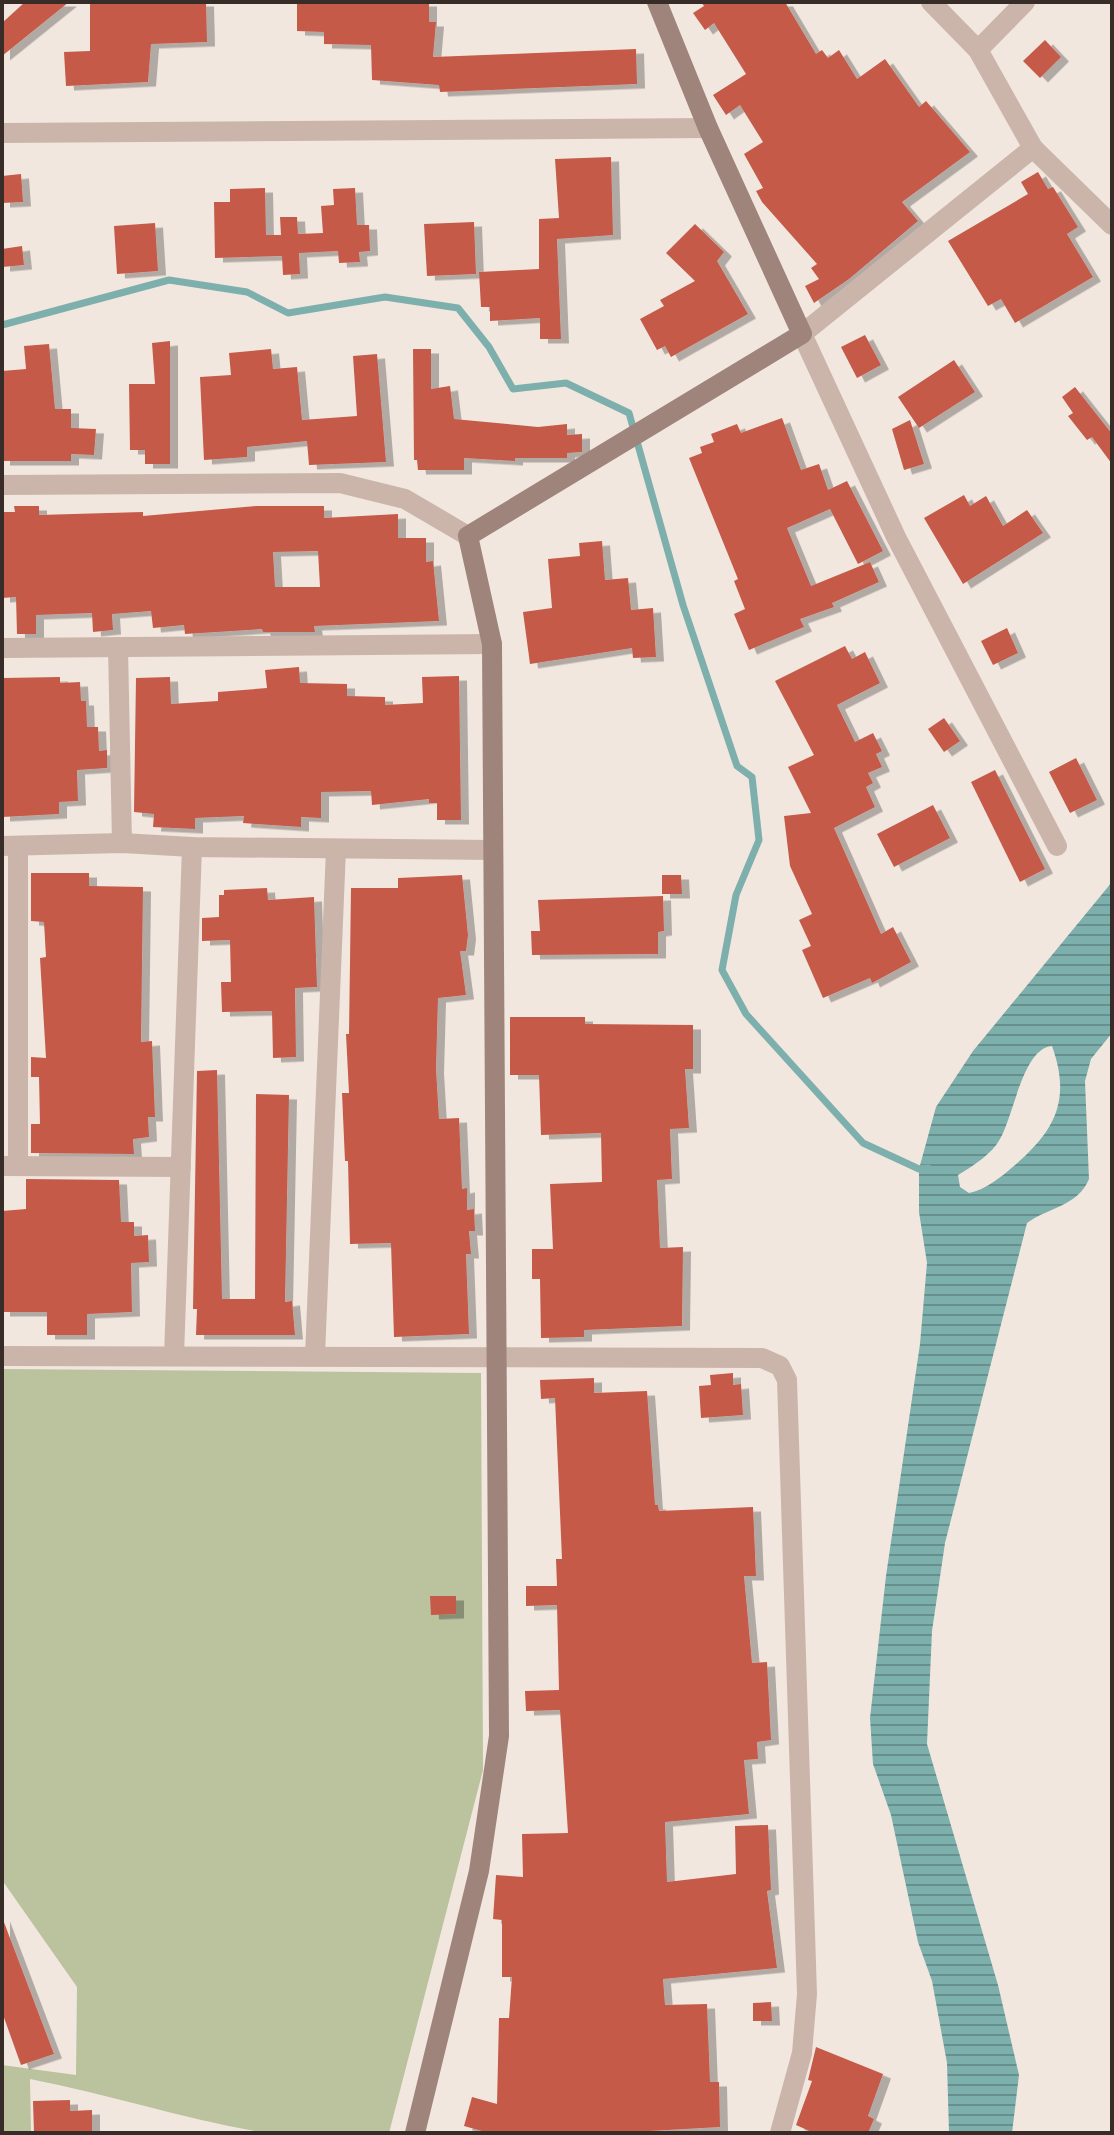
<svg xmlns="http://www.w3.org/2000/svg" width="1114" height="2135" viewBox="0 0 1114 2135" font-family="Commissioner,sans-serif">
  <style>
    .grass { fill: #bac29e }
    .water { fill: url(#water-rules); fill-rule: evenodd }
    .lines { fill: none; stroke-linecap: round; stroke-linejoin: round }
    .stream { stroke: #7dafac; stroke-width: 7 }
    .building { fill: #c55a4a; fill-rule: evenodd; filter: url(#shadow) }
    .street { stroke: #cbb5aa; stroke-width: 20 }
    .secondary { stroke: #9f847b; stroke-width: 20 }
  </style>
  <defs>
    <pattern id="water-rules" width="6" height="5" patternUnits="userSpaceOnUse" patternTransform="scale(2)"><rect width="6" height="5" fill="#7dafac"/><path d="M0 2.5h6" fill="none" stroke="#678f8c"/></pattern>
    <filter id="shadow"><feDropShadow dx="8" dy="4.5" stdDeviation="0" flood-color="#0004"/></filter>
  </defs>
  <rect width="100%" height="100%" fill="#f2e7de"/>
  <path class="grass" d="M2,1369L481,1373L483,1770L389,2133C348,2133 301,2135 261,2132C183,2119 108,2094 30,2079L31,2133H2V2065L76,2075L77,1987L2,1880Z"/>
  <path class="water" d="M1112,882V1033L1091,1059L1085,1081L1089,1179C1078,1206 1049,1207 1027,1223L945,1543L932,1631L927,1744L998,1985L1019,2075L1012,2133H949L947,2063L932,1981L918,1942L891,1815L873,1764L870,1718L886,1576L920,1344L927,1263L919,1212V1169L936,1107L973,1051ZM1052,1046C1071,1099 1056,1130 1015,1165C1001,1177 987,1189 969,1193L960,1187L958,1175C973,1166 992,1154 1000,1139C1014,1115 1023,1048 1052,1046Z"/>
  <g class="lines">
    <polyline class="stream" points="2,325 169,280 247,292 288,313 385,297 458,308 489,347 513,389 566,383 629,413 683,605 737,766 752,777 759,840 736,895 722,970 746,1014 863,1143 919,1169 928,1168"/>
  </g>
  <g class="building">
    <polygon points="25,2 69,2 2,56 2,23"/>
    <polygon points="90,2 206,2 207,42 151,44 148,82 66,86 64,52 90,51"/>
    <polygon points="297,2 429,2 429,22 436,22 433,57 636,49 637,84 440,92 439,85 372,80 371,45 324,44 324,32 297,31"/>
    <polygon points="701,2 785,2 816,54 822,50 828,58 839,50 857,79 885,59 919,107 926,101 970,152 902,202 918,221 849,279 814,303 805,286 819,279 811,268 817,264 762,202 756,191 763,188 744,154 763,142 740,105 726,115 713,95 746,74 714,23 705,30 693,13 704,6"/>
    <polygon points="1045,40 1061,57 1040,78 1023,61"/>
    <polygon points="611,157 613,235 557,239 561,339 540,339 540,318 490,321 490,307 481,307 479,272 539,269 539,219 559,218 555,159"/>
    <polygon points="1038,172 1048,189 1053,187 1078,227 1067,234 1093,277 1015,323 1001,299 988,306 948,241 1028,194 1021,182"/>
    <polygon points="21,174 23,202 2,203 2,176"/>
    <polygon points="265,188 266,235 281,235 280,217 297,217 298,234 323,233 321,206 334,205 333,189 355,188 357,225 369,225 370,251 359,252 360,262 339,263 338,251 299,253 300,274 283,275 282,256 215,258 214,202 230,202 230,189"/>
    <polygon points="474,222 476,274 427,276 424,224"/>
    <polygon points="155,223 158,271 117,274 114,226"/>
    <polygon points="695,224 724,252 717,261 748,314 671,357 665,346 657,350 640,319 664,306 660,300 695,281 666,253"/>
    <polygon points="22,246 24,265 2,267 2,249"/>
    <polygon points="865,335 881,365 857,378 841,347"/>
    <polygon points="170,341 170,464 145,464 145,450 130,450 129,384 155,384 152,343"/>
    <polygon points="49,344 55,409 71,409 71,428 96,429 94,455 71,454 71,461 2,461 2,371 26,369 24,346"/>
    <polygon points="271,349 273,369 297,367 302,420 357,416 353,356 377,354 386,462 309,465 307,441 247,447 247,457 204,460 200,377 231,375 229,353"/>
    <polygon points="413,349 431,349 431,389 450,386 454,419 538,427 567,424 567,435 582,434 582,452 567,453 567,458 515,458 515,461 464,458 464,470 418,470 417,460 414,460"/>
    <polygon points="954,360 975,392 919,428 898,397"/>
    <polygon points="1075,387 1112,434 1112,464 1092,437 1087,440 1068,416 1073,413 1062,397"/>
    <polygon points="782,418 801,470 819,464 828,490 847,481 883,551 858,564 830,509 787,528 811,586 870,562 879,582 832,603 834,607 800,619 804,627 749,650 734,614 745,609 734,581 738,579 689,458 702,453 700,447 714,442 711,434 737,424 741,433"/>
    <polygon points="910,420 924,464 904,470 892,429"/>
    <polygon points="964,495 970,506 986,496 1003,526 1027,510 1043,533 963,584 924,518"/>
    <path d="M14,506H39V515L143,512V516L256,506H324V518L398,514V538H426V562L433,561L439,621L314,626L315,632H263L262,629L185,634L184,625L153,628L151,611L112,614L113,630L93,632L92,613L36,615V634H17L16,597L2,598V512H15ZM318,551L320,587H275L273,552Z"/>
    <polygon points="602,541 605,580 628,578 631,610 653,608 656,657 633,658 632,648 530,664 523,612 552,608 548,559 580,556 579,543"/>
    <polygon points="1007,628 1018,653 993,665 981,641"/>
    <polygon points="845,646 852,659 865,652 880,683 837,705 855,742 873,733 882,751 876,754 882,767 868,773 873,783 866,787 875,807 834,828 881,934 893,927 911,962 872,983 870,978 823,998 802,950 811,946 799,920 812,914 790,866 784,816 811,813 788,767 814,755 775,681"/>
    <polygon points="299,667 300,683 347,684 347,696 385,697 385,705 423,703 422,677 459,676 461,820 437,820 437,803 429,803 429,799 372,805 371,791 321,792 321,818 301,817 301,827 243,823 244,816 195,818 195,829 153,827 154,814 134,812 136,678 170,677 171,704 218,701 218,692 267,688 265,670"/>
    <polygon points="60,677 60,683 80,682 81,701 86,701 87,727 98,727 99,751 107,750 107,768 77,770 78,801 59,802 59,814 2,817 3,678"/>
    <polygon points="944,718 960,741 944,752 928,729"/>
    <polygon points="1076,758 1097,800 1070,813 1049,772"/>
    <polygon points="995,770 1045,869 1020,882 971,782"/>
    <polygon points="933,805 950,838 894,867 877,834"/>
    <polygon points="31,873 89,873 89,886 143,887 141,1042 152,1041 155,1117 148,1117 149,1137 133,1139 134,1154 31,1153 31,1124 40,1124 39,1077 31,1077 31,1057 46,1058 40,958 46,957 44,922 31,921"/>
    <polygon points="462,875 468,935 466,951 460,951 466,995 438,998 436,1069 439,1119 459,1118 462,1189 467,1188 467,1210 474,1209 475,1231 469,1231 471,1254 466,1254 469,1334 394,1337 391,1243 350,1244 348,1161 345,1161 342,1093 349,1093 346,1034 349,1034 351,888 398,888 398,878"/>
    <polygon points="662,875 681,875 682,894 662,894"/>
    <polygon points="267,888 268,900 314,897 317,987 295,988 296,1057 273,1058 272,1011 222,1012 221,982 231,982 230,940 202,941 202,918 219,917 219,895 224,895 224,890"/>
    <polygon points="663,896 664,931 658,932 658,954 532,955 531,931 540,931 538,900"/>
    <polygon points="510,1017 585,1017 585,1024 693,1025 693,1069 685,1069 689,1128 670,1129 672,1179 657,1180 660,1248 683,1247 682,1326 584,1330 584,1337 541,1338 540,1279 532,1279 532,1249 553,1249 550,1184 602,1182 601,1133 541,1135 539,1075 510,1075"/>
    <polygon points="217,1070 222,1299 255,1299 256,1094 289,1095 285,1302 292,1301 295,1335 196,1335 197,1309 193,1309 197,1071"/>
    <polygon points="26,1179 119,1180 121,1222 134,1222 134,1236 148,1235 149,1262 131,1263 132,1312 87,1314 87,1335 47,1335 47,1312 2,1312 2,1211 26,1209"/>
    <polygon points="733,1373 733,1385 741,1384 743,1415 701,1418 699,1386 711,1385 710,1375"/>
    <polygon points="594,1378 594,1393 647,1391 655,1505 658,1505 659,1511 753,1507 756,1576 744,1576 752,1663 767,1662 771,1740 757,1742 758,1759 744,1760 749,1814 665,1822 667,1882 736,1874 735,1826 768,1825 771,1890 767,1891 777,1968 663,1979 665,2005 707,2004 710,2082 719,2082 720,2127 614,2133 489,2133 464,2126 472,2097 497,2104 499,2018 509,2018 512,1977 502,1977 502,1920 493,1919 496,1875 523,1877 522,1834 568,1833 560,1710 526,1711 525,1691 559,1690 557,1605 526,1606 526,1586 557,1586 556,1559 562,1559 555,1398 541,1399 540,1380"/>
    <polygon points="430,1596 456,1596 456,1614 431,1615"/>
    <polygon points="2,1917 54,2054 21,2065 2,2012"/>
    <polygon points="771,2002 772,2021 753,2021 753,2003"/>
    <polygon points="816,2047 883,2074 868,2116 874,2119 868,2133 814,2133 796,2125 812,2081 808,2080"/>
    <polygon points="70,2100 70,2111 92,2110 92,2133 34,2133 33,2101"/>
  </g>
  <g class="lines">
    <g class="street">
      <polyline points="931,2 978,50 1033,148 1112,225"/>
      <polyline points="978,50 1025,2"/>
      <polyline points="2,133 708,128"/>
      <polyline points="1033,148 802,334 896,537 1057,846"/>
      <polyline points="2,485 340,483 405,499 468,536"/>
      <polyline points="118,647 122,843"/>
      <polyline points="2,648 492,644"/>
      <polyline points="2,846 122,843 192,847 493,850"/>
      <polyline points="2,1166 181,1167"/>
      <polyline points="18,1166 18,846"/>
      <polyline points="2,1356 762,1358 780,1366 787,1380 807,1994 802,2053 780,2133"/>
      <polyline points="174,1356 192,847"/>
      <polyline points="315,1356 336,849"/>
    </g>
    <polyline class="secondary" points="415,2133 479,1871 499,1736 492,644 468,536 802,334 708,128 657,2"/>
  </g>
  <rect width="1114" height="2135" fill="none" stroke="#382c29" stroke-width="8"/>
</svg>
